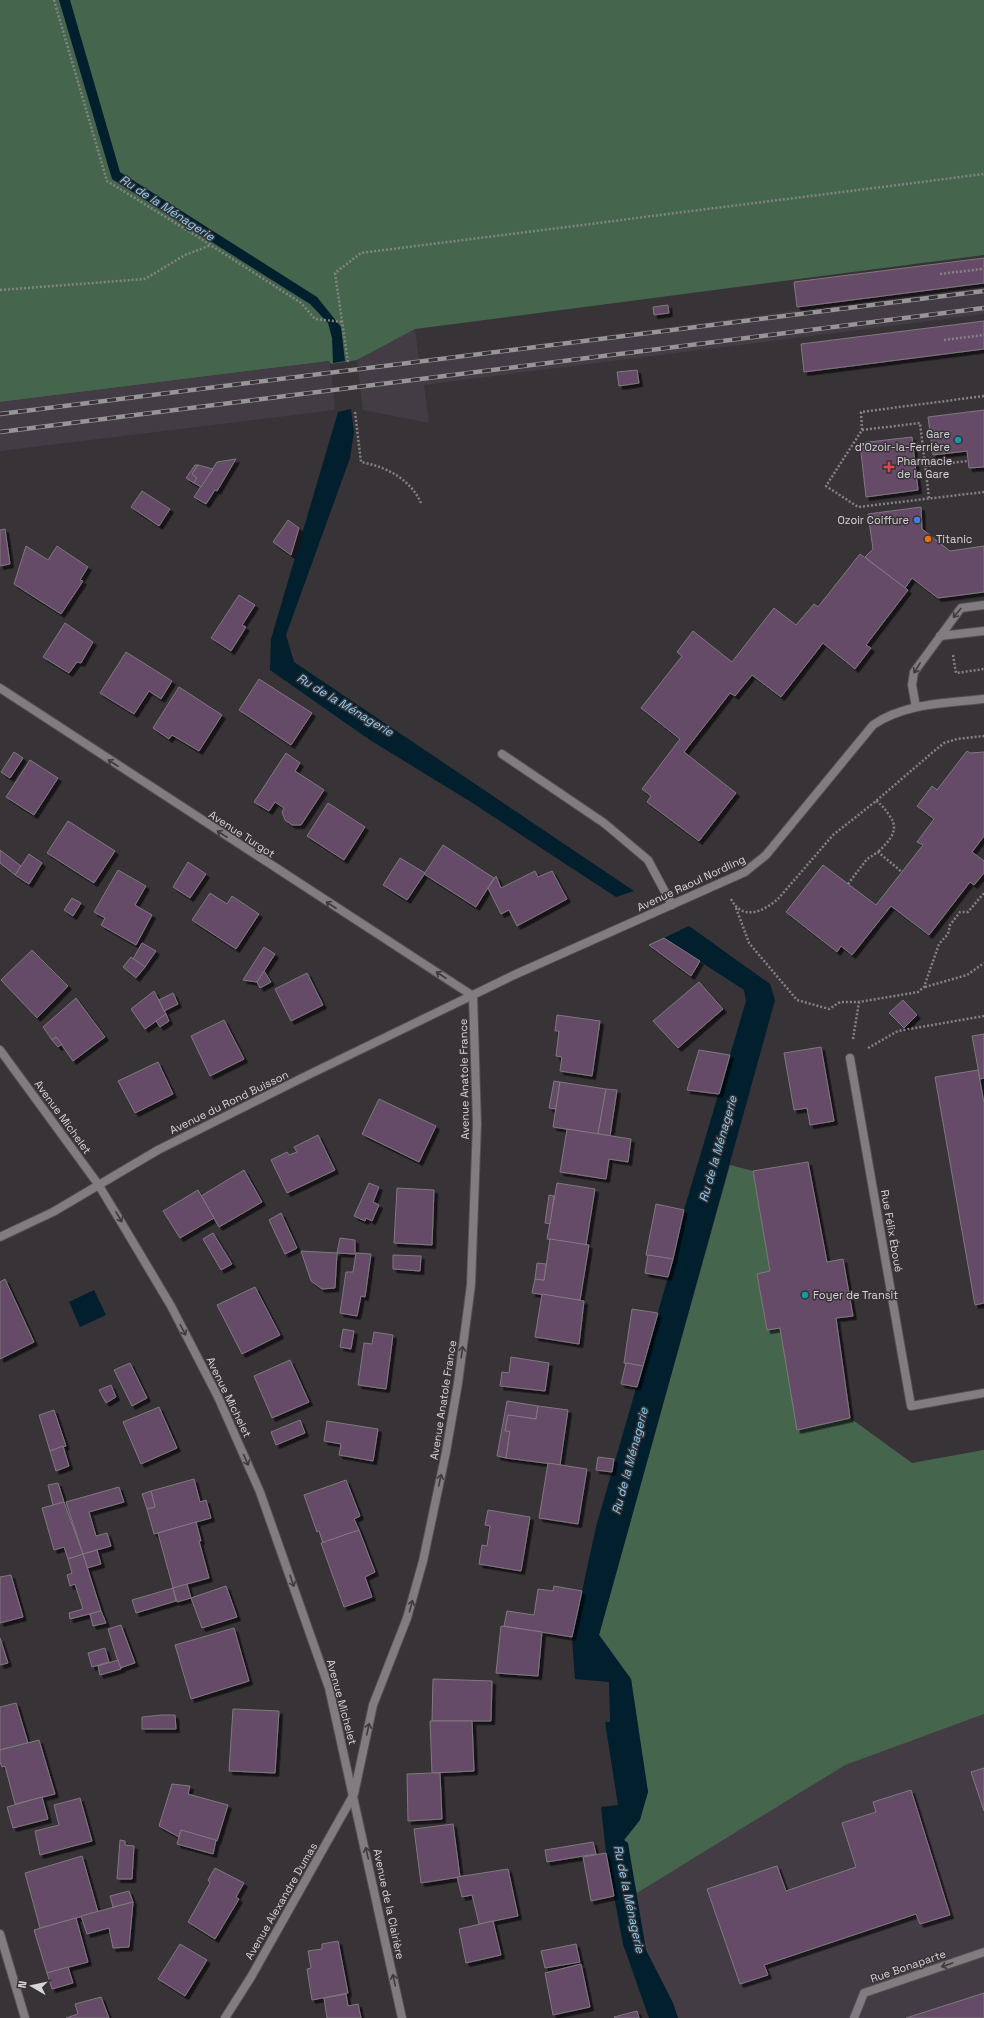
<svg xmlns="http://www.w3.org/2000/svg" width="984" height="2018" viewBox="0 0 984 2018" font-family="'Space Grotesk',sans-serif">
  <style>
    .built { fill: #443c44 }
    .forest { fill: #45664d }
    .water { fill: #021f2e }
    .building { fill: #664b67; stroke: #7e797e; filter: url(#shadow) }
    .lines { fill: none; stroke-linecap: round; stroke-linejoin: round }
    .lane-casing { stroke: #524f52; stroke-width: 10 }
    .street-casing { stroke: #524f52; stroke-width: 10 }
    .path { stroke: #858285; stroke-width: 2.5; stroke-dasharray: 2 2; stroke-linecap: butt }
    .lane { stroke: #807c80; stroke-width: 8 }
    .street { stroke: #807c80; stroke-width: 8 }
    .rail-casing { stroke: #989598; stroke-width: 4.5 }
    .rail { stroke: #373337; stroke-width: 3; stroke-dasharray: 9; stroke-linecap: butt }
    .oneway { stroke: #3e3a3e }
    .culture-dot { fill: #0f9aa8; stroke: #373337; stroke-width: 1.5 }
    .health-dot { fill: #e0444e; stroke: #373337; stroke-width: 1.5 }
    .shop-dot { fill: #3f7fe0; stroke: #373337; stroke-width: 1.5 }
    .food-dot { fill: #e8710a; stroke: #373337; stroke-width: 1.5 }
    .labels { text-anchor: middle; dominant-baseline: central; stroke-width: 3; stroke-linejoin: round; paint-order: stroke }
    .poi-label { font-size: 11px; fill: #d8d5d8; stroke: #373337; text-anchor: start }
    .street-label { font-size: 11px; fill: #d8d5d8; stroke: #373337 }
    .water-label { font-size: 12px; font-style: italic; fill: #8bcef5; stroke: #373337 }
  </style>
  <defs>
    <filter id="shadow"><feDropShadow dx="3.5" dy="3.5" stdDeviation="0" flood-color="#0009"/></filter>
  </defs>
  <rect width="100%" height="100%" fill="#373337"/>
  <g class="built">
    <polygon points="984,286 984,314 424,385 429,423 363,410 357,360 415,329 419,360"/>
    <polygon points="330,361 335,410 0,451 0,402"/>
    <polygon points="730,1165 753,1171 757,1274 767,1330 780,1328 797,1429 850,1418 912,1463 984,1450 984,2018 678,2018 673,2003 646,1951 605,1722 610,1722 609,1682 638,1492"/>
  </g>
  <g class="forest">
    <polygon points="0,0 984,0 984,255 415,329 357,360 331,364 329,361 0,402"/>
    <polygon points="730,1165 753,1171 770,1271 757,1274 767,1330 780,1328 797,1429 850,1418 912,1463 984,1450 984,1714 845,1765 637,1893 624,1840 637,1824 648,1792 631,1679 599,1635"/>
  </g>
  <g class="water">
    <polygon points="59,0 70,0 120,172 317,297 341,327 345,361 333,363 332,338 328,323 310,304 112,179"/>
    <polygon points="351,409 354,432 350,458 286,635 294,662 634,891 616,897 471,802 370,740 270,670 271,639 338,412"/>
    <polygon points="689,926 770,984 775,1000 599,1635 631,1679 648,1792 640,1820 624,1840 628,1843 646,1950 673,2003 678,2018 649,2018 623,1944 606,1853 601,1807 618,1805 605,1722 610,1722 609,1682 575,1679 572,1637 596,1527 673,1260 684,1210 746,1001 744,990 664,938"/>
    <polygon points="94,1290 106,1315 80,1327 69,1302"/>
  </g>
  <g class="building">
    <polygon points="984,258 984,283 797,307 794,282"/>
    <polygon points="668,305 669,313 654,315 653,307"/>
    <polygon points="984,321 984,349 804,372 801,344"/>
    <polygon points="637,370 639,383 619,386 617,372"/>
    <polygon points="984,410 984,467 969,468 967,451 933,455 928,417"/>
    <polygon points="912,437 918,490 866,497 860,443"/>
    <polygon points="236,459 217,491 215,490 206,504 194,497 217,462"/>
    <polygon points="195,465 198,465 192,474 197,478 194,483 186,478"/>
    <polygon points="198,465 213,469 201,487 194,483 197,478 192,474"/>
    <polygon points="142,491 170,509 159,526 131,507"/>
    <polygon points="921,507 922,529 950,551 984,546 984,592 938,598 912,578 905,588 865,557 873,549 868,514"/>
    <polygon points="288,520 299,528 291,555 273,542"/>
    <polygon points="5,529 10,564 0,566 0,530"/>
    <polygon points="26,546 48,560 57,546 88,567 80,580 83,581 61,614 14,584"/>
    <polygon points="860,554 908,590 866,645 871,648 855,669 823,643 781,697 752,675 735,696 730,693 684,752 736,793 699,841 647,802 651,796 642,789 680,739 641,708 682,656 677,652 693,631 732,662 774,608 796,625 814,604 818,607"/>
    <polygon points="239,595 255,605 242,625 246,627 231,651 211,638"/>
    <polygon points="65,623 93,642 81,663 77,662 69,673 43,657"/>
    <polygon points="126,652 172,681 161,699 149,691 134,714 100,693"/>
    <polygon points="259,679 312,713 291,745 239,710"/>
    <polygon points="179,687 222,715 199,751 172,735 169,739 153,728"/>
    <polygon points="967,751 970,753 984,752 984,836 972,852 984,861 984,873 974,885 970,882 929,935 891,906 852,955 841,946 837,952 786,912 823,865 876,905 923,845 917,842 934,819 917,806 932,786 937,790"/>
    <polygon points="14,752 23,758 10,778 1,772"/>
    <polygon points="286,753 300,763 295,771 324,790 301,825 292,825 285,820 282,812 284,808 275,802 269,811 254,802"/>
    <polygon points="30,760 58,778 34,815 6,797"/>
    <polygon points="328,803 365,827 344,860 307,836"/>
    <polygon points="68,821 115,851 94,883 47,853"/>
    <polygon points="443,845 494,878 476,907 424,874"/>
    <polygon points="0,850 21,866 15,875 0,863"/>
    <polygon points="29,854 42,863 29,884 15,875"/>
    <polygon points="400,858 425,873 407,900 383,885"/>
    <polygon points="188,862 206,874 190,898 173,887"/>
    <polygon points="118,870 146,886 135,905 152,915 136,945 101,925 105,918 94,912"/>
    <polygon points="535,871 538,877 552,871 567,899 517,926 509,910 501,914 488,888 496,876 501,888"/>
    <polygon points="210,893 227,904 232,896 259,914 236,949 192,920"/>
    <polygon points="72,898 81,903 73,916 64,910"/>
    <polygon points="664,938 700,961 691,976 649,945"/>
    <polygon points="142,943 156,951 145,967 133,959"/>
    <polygon points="264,947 275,954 257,982 243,980"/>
    <polygon points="32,950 68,986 37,1018 1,980"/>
    <polygon points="131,957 145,967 136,978 123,967"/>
    <polygon points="264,971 271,982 260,988 257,982"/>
    <polygon points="307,973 323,1005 291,1021 275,989"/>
    <polygon points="699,982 723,1009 678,1048 653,1021"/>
    <polygon points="154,991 166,1014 145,1029 131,1009"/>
    <polygon points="173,993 178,1004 164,1011 159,1000"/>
    <polygon points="76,998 105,1037 73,1061 56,1037 52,1040 43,1027"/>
    <polygon points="903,1000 917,1015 904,1028 889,1013"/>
    <polygon points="166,1014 169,1021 160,1027 156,1021"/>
    <polygon points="557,1015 600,1021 592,1076 560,1071 562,1057 556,1056 559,1031 555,1031"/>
    <polygon points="224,1020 244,1059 210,1076 191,1036"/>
    <polygon points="984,1034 984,1078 980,1079 972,1036"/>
    <polygon points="56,1037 62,1044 58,1047 52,1040"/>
    <polygon points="821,1047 834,1121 810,1125 807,1108 794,1110 784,1053"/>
    <polygon points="699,1050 730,1055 719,1094 687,1090"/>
    <polygon points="158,1062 173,1094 135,1113 118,1081"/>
    <polygon points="978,1070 984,1103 984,1303 975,1305 935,1077"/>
    <polygon points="554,1081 560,1082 556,1109 549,1108"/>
    <polygon points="560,1082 606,1089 598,1134 553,1127"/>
    <polygon points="606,1089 617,1090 610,1136 598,1134"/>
    <polygon points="379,1099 436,1126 419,1162 362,1134"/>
    <polygon points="567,1129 631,1139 628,1162 609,1159 606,1179 560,1172"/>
    <polygon points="318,1135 335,1170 287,1193 271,1160 287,1152 289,1155 297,1152 294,1147"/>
    <polygon points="808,1162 827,1262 843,1259 853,1316 836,1318 850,1418 797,1430 780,1328 767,1330 757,1274 770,1271 753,1171"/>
    <polygon points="244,1170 262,1202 219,1227 201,1196"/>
    <polygon points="369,1183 379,1187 373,1202 379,1205 372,1221 366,1218 365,1221 354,1216"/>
    <polygon points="557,1183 595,1189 586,1245 547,1239"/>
    <polygon points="397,1188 434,1190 432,1245 394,1243"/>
    <polygon points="198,1190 214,1218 180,1238 163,1211"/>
    <polygon points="549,1195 554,1196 550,1224 545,1223"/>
    <polygon points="656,1204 684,1210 673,1259 646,1255"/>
    <polygon points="281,1213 297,1248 285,1254 269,1220"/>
    <polygon points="213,1233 232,1264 221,1270 203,1239"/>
    <polygon points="340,1238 355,1240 355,1254 337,1253"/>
    <polygon points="550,1239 589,1245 580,1300 532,1293 535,1279 544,1280"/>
    <polygon points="301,1251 337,1253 335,1288 322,1289 311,1281"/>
    <polygon points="356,1253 371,1254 365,1297 361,1296 357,1316 340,1313 346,1272 353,1272"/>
    <polygon points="393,1255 421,1256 420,1271 393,1269"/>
    <polygon points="648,1255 673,1259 668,1277 645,1273"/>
    <polygon points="537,1263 546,1264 544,1280 535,1279"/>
    <polygon points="5,1279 34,1342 0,1359 0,1282"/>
    <polygon points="255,1287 280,1335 242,1354 217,1305"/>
    <polygon points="542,1294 584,1301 579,1344 535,1337"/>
    <polygon points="632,1309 658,1313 643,1366 624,1363"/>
    <polygon points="343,1329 354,1331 351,1349 340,1347"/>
    <polygon points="374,1332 393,1335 386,1389 358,1385 364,1343 372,1344"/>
    <polygon points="511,1357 549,1363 545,1391 500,1386 502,1372 509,1373"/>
    <polygon points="290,1360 309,1402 272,1418 254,1376"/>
    <polygon points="130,1363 147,1398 132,1406 114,1370"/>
    <polygon points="626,1363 643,1366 637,1387 621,1384"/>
    <polygon points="111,1385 116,1397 106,1403 99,1390"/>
    <polygon points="507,1401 538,1406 536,1419 508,1415 505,1431 510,1431 506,1458 497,1456"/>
    <polygon points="538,1406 568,1410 560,1465 506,1458 510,1431 505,1431 508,1415 536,1419"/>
    <polygon points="159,1407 177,1448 141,1464 123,1422"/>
    <polygon points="54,1410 66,1446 50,1451 39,1415"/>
    <polygon points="300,1420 305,1433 276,1445 271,1432"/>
    <polygon points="327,1421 378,1429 373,1461 339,1455 341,1444 324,1441"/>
    <polygon points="63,1446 69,1466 56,1471 50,1451"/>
    <polygon points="598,1457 614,1459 612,1472 596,1470"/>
    <polygon points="548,1463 587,1469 578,1524 539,1518"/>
    <polygon points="194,1479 200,1502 206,1500 211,1518 154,1534 147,1509 155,1507 151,1491"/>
    <polygon points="346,1480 360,1516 354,1519 359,1530 323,1543 319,1531 317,1532 304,1495"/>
    <polygon points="58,1483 64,1502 53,1505 48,1485"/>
    <polygon points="119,1487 124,1502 89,1512 96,1536 107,1533 111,1546 83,1554 66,1502"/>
    <polygon points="151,1491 155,1507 147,1509 142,1494"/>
    <polygon points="64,1502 83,1554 68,1559 64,1547 54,1550 42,1508"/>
    <polygon points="488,1510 530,1517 521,1571 479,1564 482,1545 487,1546 490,1526 485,1525"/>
    <polygon points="196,1522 201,1541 199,1541 209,1578 173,1588 158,1533"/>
    <polygon points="359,1530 375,1572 365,1577 372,1597 344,1607 321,1543"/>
    <polygon points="97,1550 101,1564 87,1568 83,1554"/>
    <polygon points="83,1554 101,1611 70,1619 69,1613 83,1609 75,1584 70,1586 67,1575 72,1573 68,1559"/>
    <polygon points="11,1575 23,1617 0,1623 0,1577"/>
    <polygon points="187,1584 191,1598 177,1602 173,1588"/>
    <polygon points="226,1586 237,1617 202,1628 191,1598"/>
    <polygon points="554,1586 582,1591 572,1637 504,1626 507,1611 534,1615 538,1589 553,1591"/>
    <polygon points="173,1588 176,1601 136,1613 132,1600"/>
    <polygon points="101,1611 106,1623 93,1626 90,1614"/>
    <polygon points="121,1625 135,1663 120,1668 108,1629"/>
    <polygon points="501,1626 542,1632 538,1676 496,1673"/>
    <polygon points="234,1628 249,1681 191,1699 175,1645"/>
    <polygon points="0,1638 8,1663 0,1665"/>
    <polygon points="105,1648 109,1662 92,1667 88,1653"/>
    <polygon points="118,1660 121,1669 100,1675 98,1666"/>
    <polygon points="433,1679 492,1681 491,1721 432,1721"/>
    <polygon points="16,1703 28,1743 0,1750 0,1707"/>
    <polygon points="233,1709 279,1711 275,1773 229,1771"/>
    <polygon points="161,1715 175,1715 176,1729 142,1729 142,1717"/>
    <polygon points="430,1721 472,1721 474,1771 432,1773"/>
    <polygon points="39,1740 55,1794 15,1804 5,1766 2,1767 0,1762 0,1750"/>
    <polygon points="984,1768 984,1811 971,1772"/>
    <polygon points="432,1773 440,1773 442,1819 408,1821 407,1774"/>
    <polygon points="172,1784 190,1786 188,1794 228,1805 217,1841 181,1830 179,1837 159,1826"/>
    <polygon points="911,1790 950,1915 920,1924 916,1914 764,1965 768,1975 740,1984 707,1889 777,1866 786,1891 856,1867 842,1823 876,1812 873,1802"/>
    <polygon points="42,1797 48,1819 13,1828 7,1807"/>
    <polygon points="80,1798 92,1841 40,1855 35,1831 59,1825 54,1805"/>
    <polygon points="453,1824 460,1877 421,1883 414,1829"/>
    <polygon points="181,1830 216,1840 213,1854 177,1844"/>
    <polygon points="120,1840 125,1841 125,1845 134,1846 132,1879 117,1879"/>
    <polygon points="593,1842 596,1854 547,1862 545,1850"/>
    <polygon points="606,1853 614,1896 591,1901 583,1857"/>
    <polygon points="82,1856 98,1912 40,1928 25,1873"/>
    <polygon points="215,1868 244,1883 236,1897 239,1899 215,1939 188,1922 210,1883 208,1880"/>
    <polygon points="508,1869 518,1916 479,1924 472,1895 462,1897 457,1877"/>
    <polygon points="129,1891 133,1902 113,1907 110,1896"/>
    <polygon points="133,1902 129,1947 113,1948 109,1928 87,1934 81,1916"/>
    <polygon points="76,1918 88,1962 47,1973 34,1930"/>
    <polygon points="493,1921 501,1955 466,1963 459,1929"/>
    <polygon points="338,1941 348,1993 312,2000 307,1969 311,1968 308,1951 322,1949 322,1944"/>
    <polygon points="180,1944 207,1960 185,1996 158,1979"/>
    <polygon points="576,1944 580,1962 545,1968 541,1951"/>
    <polygon points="581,1964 590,2007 553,2015 545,1973"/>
    <polygon points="68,1967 73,1983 52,1989 47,1973"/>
    <polygon points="984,1993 984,2018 906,2018"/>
    <polygon points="346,1994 348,2006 358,2004 361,2018 327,2018 324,1998"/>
    <polygon points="101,1997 109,2018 66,2018 78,2014 75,2004"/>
    <polygon points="637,2011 639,2018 615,2018 614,2017"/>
  </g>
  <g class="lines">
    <g class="lane-casing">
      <g id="lane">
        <polyline points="940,636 984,631"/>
        <polyline points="916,707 912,685 914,672 961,608 984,605"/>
        <polyline points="502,754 604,823 648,860 672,905"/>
      </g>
    </g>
    <g class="street-casing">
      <g id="street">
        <polyline points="0,688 473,996"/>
        <polyline points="0,1050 98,1184 121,1222 171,1306 218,1397 260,1492 329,1688 402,2018"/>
        <polyline points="850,1058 911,1406 984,1393"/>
        <path d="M0,1237L53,1212L158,1150L306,1076L514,975L745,872L766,855L873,725C905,703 946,703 984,699"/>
        <polyline points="0,1934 25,2018"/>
        <polyline points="225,2018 251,1977 354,1794 373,1705 407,1618 423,1561 446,1452 458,1383 471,1285 477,1124 473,996"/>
        <polyline points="854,2018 864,1993 984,1952"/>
      </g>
    </g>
    <g class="path">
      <polyline points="54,0 107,181 195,235 301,303 315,319 343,322"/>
      <polyline points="940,274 982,269"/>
      <polyline points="0,290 145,279 185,255 211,245"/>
      <polyline points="944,340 984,335"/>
      <polyline points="348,362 335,273 361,253 984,174"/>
      <polyline points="984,396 861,412 862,430 826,486 858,507 984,492"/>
      <path d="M355,412L361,462C387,467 410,479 421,503"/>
      <polyline points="862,430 920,423 929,498"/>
      <polyline points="925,466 968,461"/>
      <polyline points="953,655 956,673 984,669"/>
      <path d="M876,801C882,805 885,809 889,815C901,830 889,841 878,852"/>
      <polyline points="848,884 867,859 878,852 902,872"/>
      <path d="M731,899C742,921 763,912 778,899L833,835L876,801L933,752L944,743L957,739L984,736"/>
      <polyline points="736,908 749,943 797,1000 829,1009 840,1002 859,1002 918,992 924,987 939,944 948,934 950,925 960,912 968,912 984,893"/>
      <polyline points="925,987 967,975 984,963"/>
      <polyline points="853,1039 859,1002"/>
      <polyline points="868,1048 898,1031 984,1016"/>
    </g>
    <use href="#lane" class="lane"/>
    <use href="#street" class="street"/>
    <g class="rail-casing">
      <g id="rail">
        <polyline points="0,414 984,291"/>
        <polyline points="0,432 984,308"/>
      </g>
    </g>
    <use href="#rail" class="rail"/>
  </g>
  <defs><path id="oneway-shaft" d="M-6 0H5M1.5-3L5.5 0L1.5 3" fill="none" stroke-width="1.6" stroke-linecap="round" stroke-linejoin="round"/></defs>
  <g class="oneway">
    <use href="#oneway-shaft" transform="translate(957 613) rotate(130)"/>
    <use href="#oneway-shaft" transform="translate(917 668) rotate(122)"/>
    <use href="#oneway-shaft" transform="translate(113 763) rotate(-147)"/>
    <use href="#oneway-shaft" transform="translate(222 834) rotate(-147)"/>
    <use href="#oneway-shaft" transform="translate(331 905) rotate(-147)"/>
    <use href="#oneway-shaft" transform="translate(441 975) rotate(-147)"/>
    <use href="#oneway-shaft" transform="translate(119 1217) rotate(59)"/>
    <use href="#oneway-shaft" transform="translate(183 1330) rotate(62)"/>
    <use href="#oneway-shaft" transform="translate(462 1352) rotate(-82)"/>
    <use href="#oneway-shaft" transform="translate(246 1460) rotate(66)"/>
    <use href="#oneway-shaft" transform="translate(440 1480) rotate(-78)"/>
    <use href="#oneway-shaft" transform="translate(292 1581) rotate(71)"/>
    <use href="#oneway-shaft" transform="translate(411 1606) rotate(-75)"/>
    <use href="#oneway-shaft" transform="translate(368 1729) rotate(-78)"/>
    <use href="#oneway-shaft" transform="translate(367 1853) rotate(-103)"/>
    <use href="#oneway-shaft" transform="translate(947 1965) rotate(161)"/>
    <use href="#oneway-shaft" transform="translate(394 1980) rotate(-102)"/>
  </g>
  <g class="culture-dot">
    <circle cx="958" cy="440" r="4"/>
    <circle cx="805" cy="1295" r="4"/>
  </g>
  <path class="health-dot" d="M887 461h4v4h4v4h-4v4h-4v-4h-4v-4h4z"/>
  <circle class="shop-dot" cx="917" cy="520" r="4"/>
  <circle class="food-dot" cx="928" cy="539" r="4"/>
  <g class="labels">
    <g class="poi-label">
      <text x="950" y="434" text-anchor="end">Gare<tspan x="950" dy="13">d'Ozoir-la-Ferrière</tspan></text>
      <text x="897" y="461">Pharmacie<tspan x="897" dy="13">de la Gare</tspan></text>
      <text x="909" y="520" text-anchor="end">Ozoir Coiffure</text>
      <text x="936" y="539">Titanic</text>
      <text x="813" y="1295">Foyer de Transit</text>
    </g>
    <g class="street-label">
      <text transform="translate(242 834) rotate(33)">Avenue Turgot</text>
      <text transform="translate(691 883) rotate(-25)">Avenue Raoul Nordling</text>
      <text transform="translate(464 1079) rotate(-91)">Avenue Anatole France</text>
      <text transform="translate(229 1102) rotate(-26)">Avenue du Rond Buisson</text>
      <text transform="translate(63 1117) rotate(54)">Avenue Michelet</text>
      <text transform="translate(892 1231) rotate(80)">Rue Félix Éboué</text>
      <text transform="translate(229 1397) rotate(64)">Avenue Michelet</text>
      <text transform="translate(443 1400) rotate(-81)">Avenue Anatole France</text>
      <text transform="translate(342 1702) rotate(75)">Avenue Michelet</text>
      <text transform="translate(281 1901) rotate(-60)">Avenue Alexandre Dumas</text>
      <text transform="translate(389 1904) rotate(78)">Avenue de la Clairière</text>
      <text transform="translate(908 1966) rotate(-19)">Rue Bonaparte</text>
    </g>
    <g class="water-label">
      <text transform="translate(167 208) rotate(33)">Ru de la Ménagerie</text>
      <text transform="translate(345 705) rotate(31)">Ru de la Ménagerie</text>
      <text transform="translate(718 1149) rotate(-74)">Ru de la Ménagerie</text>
      <text transform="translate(630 1461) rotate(-75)">Ru de la Ménagerie</text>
      <text transform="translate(629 1899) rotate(78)">Ru de la Ménagerie</text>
    </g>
  </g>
  <g transform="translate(32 1986) rotate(279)" stroke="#373337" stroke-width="3" paint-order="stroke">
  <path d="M0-3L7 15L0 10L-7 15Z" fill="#d8d5d8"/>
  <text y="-6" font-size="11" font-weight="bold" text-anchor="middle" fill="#d8d5d8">N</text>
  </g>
</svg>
